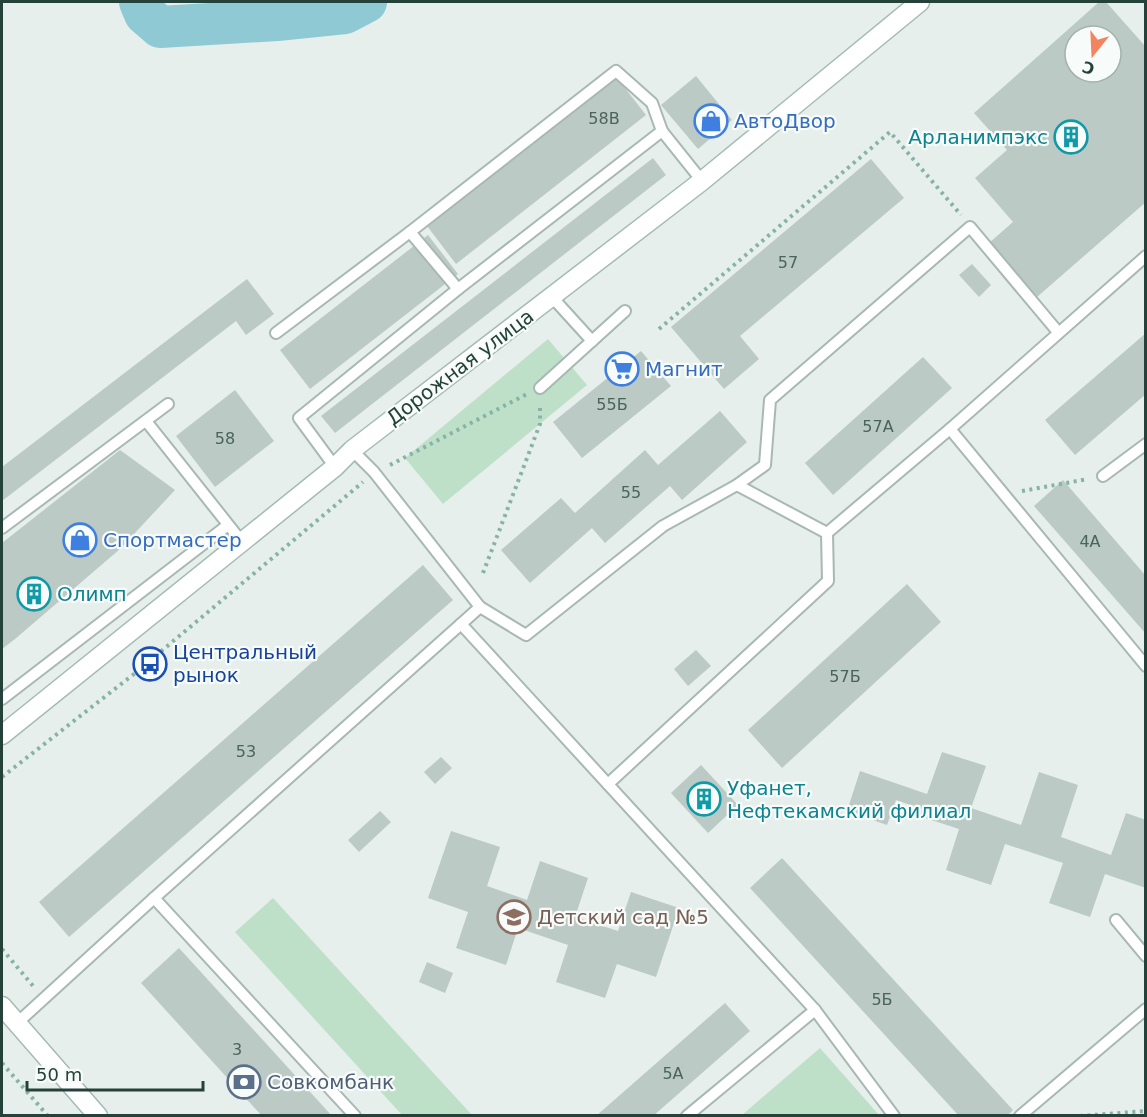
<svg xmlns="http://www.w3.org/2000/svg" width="1147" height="1117" viewBox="0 0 1147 1117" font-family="'DejaVu Sans',sans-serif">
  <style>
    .green { fill: #bfe0c8 }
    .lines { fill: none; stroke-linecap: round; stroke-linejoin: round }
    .river { stroke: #8ec9d4; stroke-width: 42 }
    .building { fill: #bbcac4; fill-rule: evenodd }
    .lane-casing { stroke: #a8b8b2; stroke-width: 14 }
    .secondary-casing { stroke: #a4bbb3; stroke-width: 21 }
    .path { stroke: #86b3a5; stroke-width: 4; stroke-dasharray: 3 4.5; stroke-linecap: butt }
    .lane { stroke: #fff; stroke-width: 10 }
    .secondary { stroke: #fff; stroke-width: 18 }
    .labels { text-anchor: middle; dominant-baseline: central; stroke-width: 4.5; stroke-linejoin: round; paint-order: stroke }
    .number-label { font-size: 16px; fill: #4a645c }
    .shop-label { font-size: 20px; fill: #366cbe; stroke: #f7fbf9; text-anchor: start }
    .culture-label { font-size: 20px; fill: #0d838f; stroke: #f7fbf9; text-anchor: start }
    .street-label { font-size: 20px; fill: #24423a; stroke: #f7fbf9 }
    .transit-label { font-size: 20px; fill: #164399; stroke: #f7fbf9; text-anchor: start }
    .education-label { font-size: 20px; fill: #785e54; stroke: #f7fbf9; text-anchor: start }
    .service-label { font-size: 20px; fill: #4e5e75; stroke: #f7fbf9; text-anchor: start }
  </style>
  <rect width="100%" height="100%" fill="#e6efeb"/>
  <g class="green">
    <polygon points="548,339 587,385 443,504 405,458"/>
    <polygon points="273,898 472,1115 402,1115 235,932"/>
    <polygon points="820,1048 879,1115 742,1115"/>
  </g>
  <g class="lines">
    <polyline class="river" points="140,2 145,14 160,27 277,20 345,13 366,2"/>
  </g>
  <g class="building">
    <path d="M1099,2H1106L1146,47V202L1037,297L989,243L1013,222L975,178L1007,150L974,113ZM1075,36H1111V72H1075Z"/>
    <polygon points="696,76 732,120 698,149 661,105"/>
    <polygon points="617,78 646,115 456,264 427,226"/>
    <polygon points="653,158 666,175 335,433 321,416"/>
    <polygon points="871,159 904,198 740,336 759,359 724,389 671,327"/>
    <polygon points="428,235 458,274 310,389 280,350"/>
    <polygon points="972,264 991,285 979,297 959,275"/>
    <polygon points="247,279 274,314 246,335 236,321 2,501 2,467"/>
    <polygon points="1146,333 1146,394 1075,455 1045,420"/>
    <polygon points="641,351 671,386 582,458 553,422"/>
    <polygon points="923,357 952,388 833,495 805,463"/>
    <polygon points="235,390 274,441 215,487 176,436"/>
    <polygon points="720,411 747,442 682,500 670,486 605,543 592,528 530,583 501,550 561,498 575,513 645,450 658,465"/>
    <polygon points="120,450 175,490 120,549 15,639 2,649 2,543"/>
    <polygon points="1063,480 1146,576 1146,634 1034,506"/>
    <polygon points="423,565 453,600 69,937 39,902"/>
    <polygon points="907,584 941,622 782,768 748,730"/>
    <polygon points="696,650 711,666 688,686 674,669"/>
    <polygon points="942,752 986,766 971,808 1021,825 1039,772 1078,785 1061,837 1111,855 1126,813 1146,820 1146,888 1105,874 1090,917 1049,903 1063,863 1005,844 991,885 946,870 959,829 919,816 922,809 896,800 887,825 847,811 860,771 927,794"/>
    <polygon points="441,757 452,768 435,784 424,772"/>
    <polygon points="701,765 738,805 708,833 671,793"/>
    <polygon points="380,811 391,822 359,852 348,840"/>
    <polygon points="451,831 500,847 487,886 527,900 540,861 588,878 575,917 618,931 631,892 679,908 656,977 617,964 605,998 556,982 568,945 518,928 506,965 456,948 468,912 428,898"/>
    <polygon points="782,858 1013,1110 1007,1116 959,1116 750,888"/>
    <polygon points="179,948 332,1116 262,1116 141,983"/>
    <polygon points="427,962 453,973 445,993 419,982"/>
    <polygon points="725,1003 750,1031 653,1116 596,1116"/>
  </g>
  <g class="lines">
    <g class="lane-casing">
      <g id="lane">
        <polyline points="410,232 458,289"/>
        <polyline points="552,297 592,341"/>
        <polyline points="276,333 410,232 616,71 652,103 662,131"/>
        <polyline points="540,388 625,311"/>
        <polyline points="146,421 242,542"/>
        <polyline points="950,429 1146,666"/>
        <polyline points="352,450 374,472 480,607 526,635 663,526 737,485 765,465 770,400 970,227 1058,332"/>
        <polyline points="335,467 299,418 458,289 662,131 702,181"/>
        <polyline points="1103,476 1146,444"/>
        <polyline points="737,485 827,533"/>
        <polyline points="2,528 168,404"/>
        <polyline points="827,533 950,429 1146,256"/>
        <polyline points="480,607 461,624 815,1010 894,1116"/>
        <polyline points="2,699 228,525"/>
        <polyline points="608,784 828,581 827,533"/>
        <polyline points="154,898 355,1116"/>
        <polyline points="1116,920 1146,956"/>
        <polyline points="16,1024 154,898 461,624"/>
        <polyline points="687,1116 815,1010"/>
        <polyline points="1020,1116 1146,1009"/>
      </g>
    </g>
    <g class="secondary-casing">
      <g id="secondary">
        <polyline points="2,735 335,467 352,450 702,181 920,2"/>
        <polyline points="2,1006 98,1116"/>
      </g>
    </g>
    <g class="path">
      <polyline points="659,329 890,132 961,215"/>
      <polyline points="390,465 527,394"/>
      <polyline points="1022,491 1088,479"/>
      <polyline points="483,573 540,424 540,405"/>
      <polyline points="2,777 134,674 363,482"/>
      <polyline points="2,949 34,987"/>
      <polyline points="2,1063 48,1116"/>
      <polyline points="1080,1116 1146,1111"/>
    </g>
    <use href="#lane" class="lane"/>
    <use href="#secondary" class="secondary"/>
  </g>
  <defs>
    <g id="shop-ring" transform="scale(1.725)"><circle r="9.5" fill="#f7fbf9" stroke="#3f7fe0" stroke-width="1.5"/><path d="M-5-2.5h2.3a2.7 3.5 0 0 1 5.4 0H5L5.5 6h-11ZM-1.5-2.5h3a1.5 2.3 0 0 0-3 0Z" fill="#3f7fe0"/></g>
    <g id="building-ring" transform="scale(1.725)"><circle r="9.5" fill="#f7fbf9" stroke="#0f9aa8" stroke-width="1.5"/><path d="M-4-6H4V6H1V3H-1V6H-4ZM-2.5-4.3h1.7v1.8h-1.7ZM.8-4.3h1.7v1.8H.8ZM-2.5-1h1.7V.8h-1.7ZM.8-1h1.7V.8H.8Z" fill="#0f9aa8"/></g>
    <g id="supermarket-ring" transform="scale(1.725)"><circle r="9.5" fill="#f7fbf9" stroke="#3f7fe0" stroke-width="1.5"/><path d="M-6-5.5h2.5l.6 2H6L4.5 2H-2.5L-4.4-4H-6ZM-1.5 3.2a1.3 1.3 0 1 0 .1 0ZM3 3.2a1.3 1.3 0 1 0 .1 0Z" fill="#3f7fe0"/></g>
    <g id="bus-ring" transform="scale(1.725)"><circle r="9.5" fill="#f7fbf9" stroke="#1a4fb4" stroke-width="1.5"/><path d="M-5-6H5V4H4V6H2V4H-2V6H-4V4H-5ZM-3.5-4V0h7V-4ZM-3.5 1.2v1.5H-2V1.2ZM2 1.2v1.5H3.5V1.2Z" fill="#1a4fb4"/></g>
    <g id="school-ring" transform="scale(1.725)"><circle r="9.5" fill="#f7fbf9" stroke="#8d6e63" stroke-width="1.5"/><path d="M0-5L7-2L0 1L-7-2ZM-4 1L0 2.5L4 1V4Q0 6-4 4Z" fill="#8d6e63"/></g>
    <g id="bank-ring" transform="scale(1.725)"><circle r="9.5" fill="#f7fbf9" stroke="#5c6f8a" stroke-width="1.5"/><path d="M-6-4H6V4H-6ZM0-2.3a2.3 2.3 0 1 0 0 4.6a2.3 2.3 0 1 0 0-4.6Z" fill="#5c6f8a"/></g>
  </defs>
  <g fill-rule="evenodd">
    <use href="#shop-ring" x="711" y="121"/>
    <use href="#building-ring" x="1071" y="137"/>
    <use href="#supermarket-ring" x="622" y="369"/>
    <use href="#shop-ring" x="80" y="540"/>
    <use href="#building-ring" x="34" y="594"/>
    <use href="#bus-ring" x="150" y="664"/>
    <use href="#building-ring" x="704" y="799"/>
    <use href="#school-ring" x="514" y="917"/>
    <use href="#bank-ring" x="244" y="1082"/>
  </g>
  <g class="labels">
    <g class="number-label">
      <text x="604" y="118">58В</text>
      <text x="788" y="262">57</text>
      <text x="612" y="404">55Б</text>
      <text x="878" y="426">57А</text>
      <text x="225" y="438">58</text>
      <text x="631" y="492">55</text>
      <text x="1090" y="541">4А</text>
      <text x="845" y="676">57Б</text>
      <text x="246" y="751">53</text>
      <text x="882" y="999">5Б</text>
      <text x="237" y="1049">3</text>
      <text x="673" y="1073">5А</text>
    </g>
    <g class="shop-label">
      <text x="734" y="121">АвтоДвор</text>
      <text x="645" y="369">Магнит</text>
      <text x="103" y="540">Спортмастер</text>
    </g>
    <g class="culture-label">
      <text x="1048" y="137" text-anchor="end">Арланимпэкс</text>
      <text x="57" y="594">Олимп</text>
      <text x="727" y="788">Уфанет,<tspan x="727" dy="23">Нефтекамский филиал</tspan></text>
    </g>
    <g class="street-label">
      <text transform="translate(460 367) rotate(-37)">Дорожная улица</text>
    </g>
    <g class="transit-label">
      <text x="173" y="652">Центральный<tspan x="173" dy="23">рынок</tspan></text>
    </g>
    <g class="education-label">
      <text x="537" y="917">Детский сад №5</text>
    </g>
    <g class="service-label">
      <text x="267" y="1082">Совкомбанк</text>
    </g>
  </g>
  <rect width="1147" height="1117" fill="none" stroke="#24423a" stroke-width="6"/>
  <g transform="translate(1093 54) rotate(198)"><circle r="28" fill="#f7fbf9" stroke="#a3b1ad" stroke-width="1.5"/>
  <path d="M0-4.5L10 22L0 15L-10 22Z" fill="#f4845f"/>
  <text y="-9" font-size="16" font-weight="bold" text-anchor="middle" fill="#24423a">С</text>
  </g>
  <path d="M27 1081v9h176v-9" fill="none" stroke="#24423a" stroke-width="3"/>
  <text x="36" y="1081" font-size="18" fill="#24423a" stroke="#f7fbf9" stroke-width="4.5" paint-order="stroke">50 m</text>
</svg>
